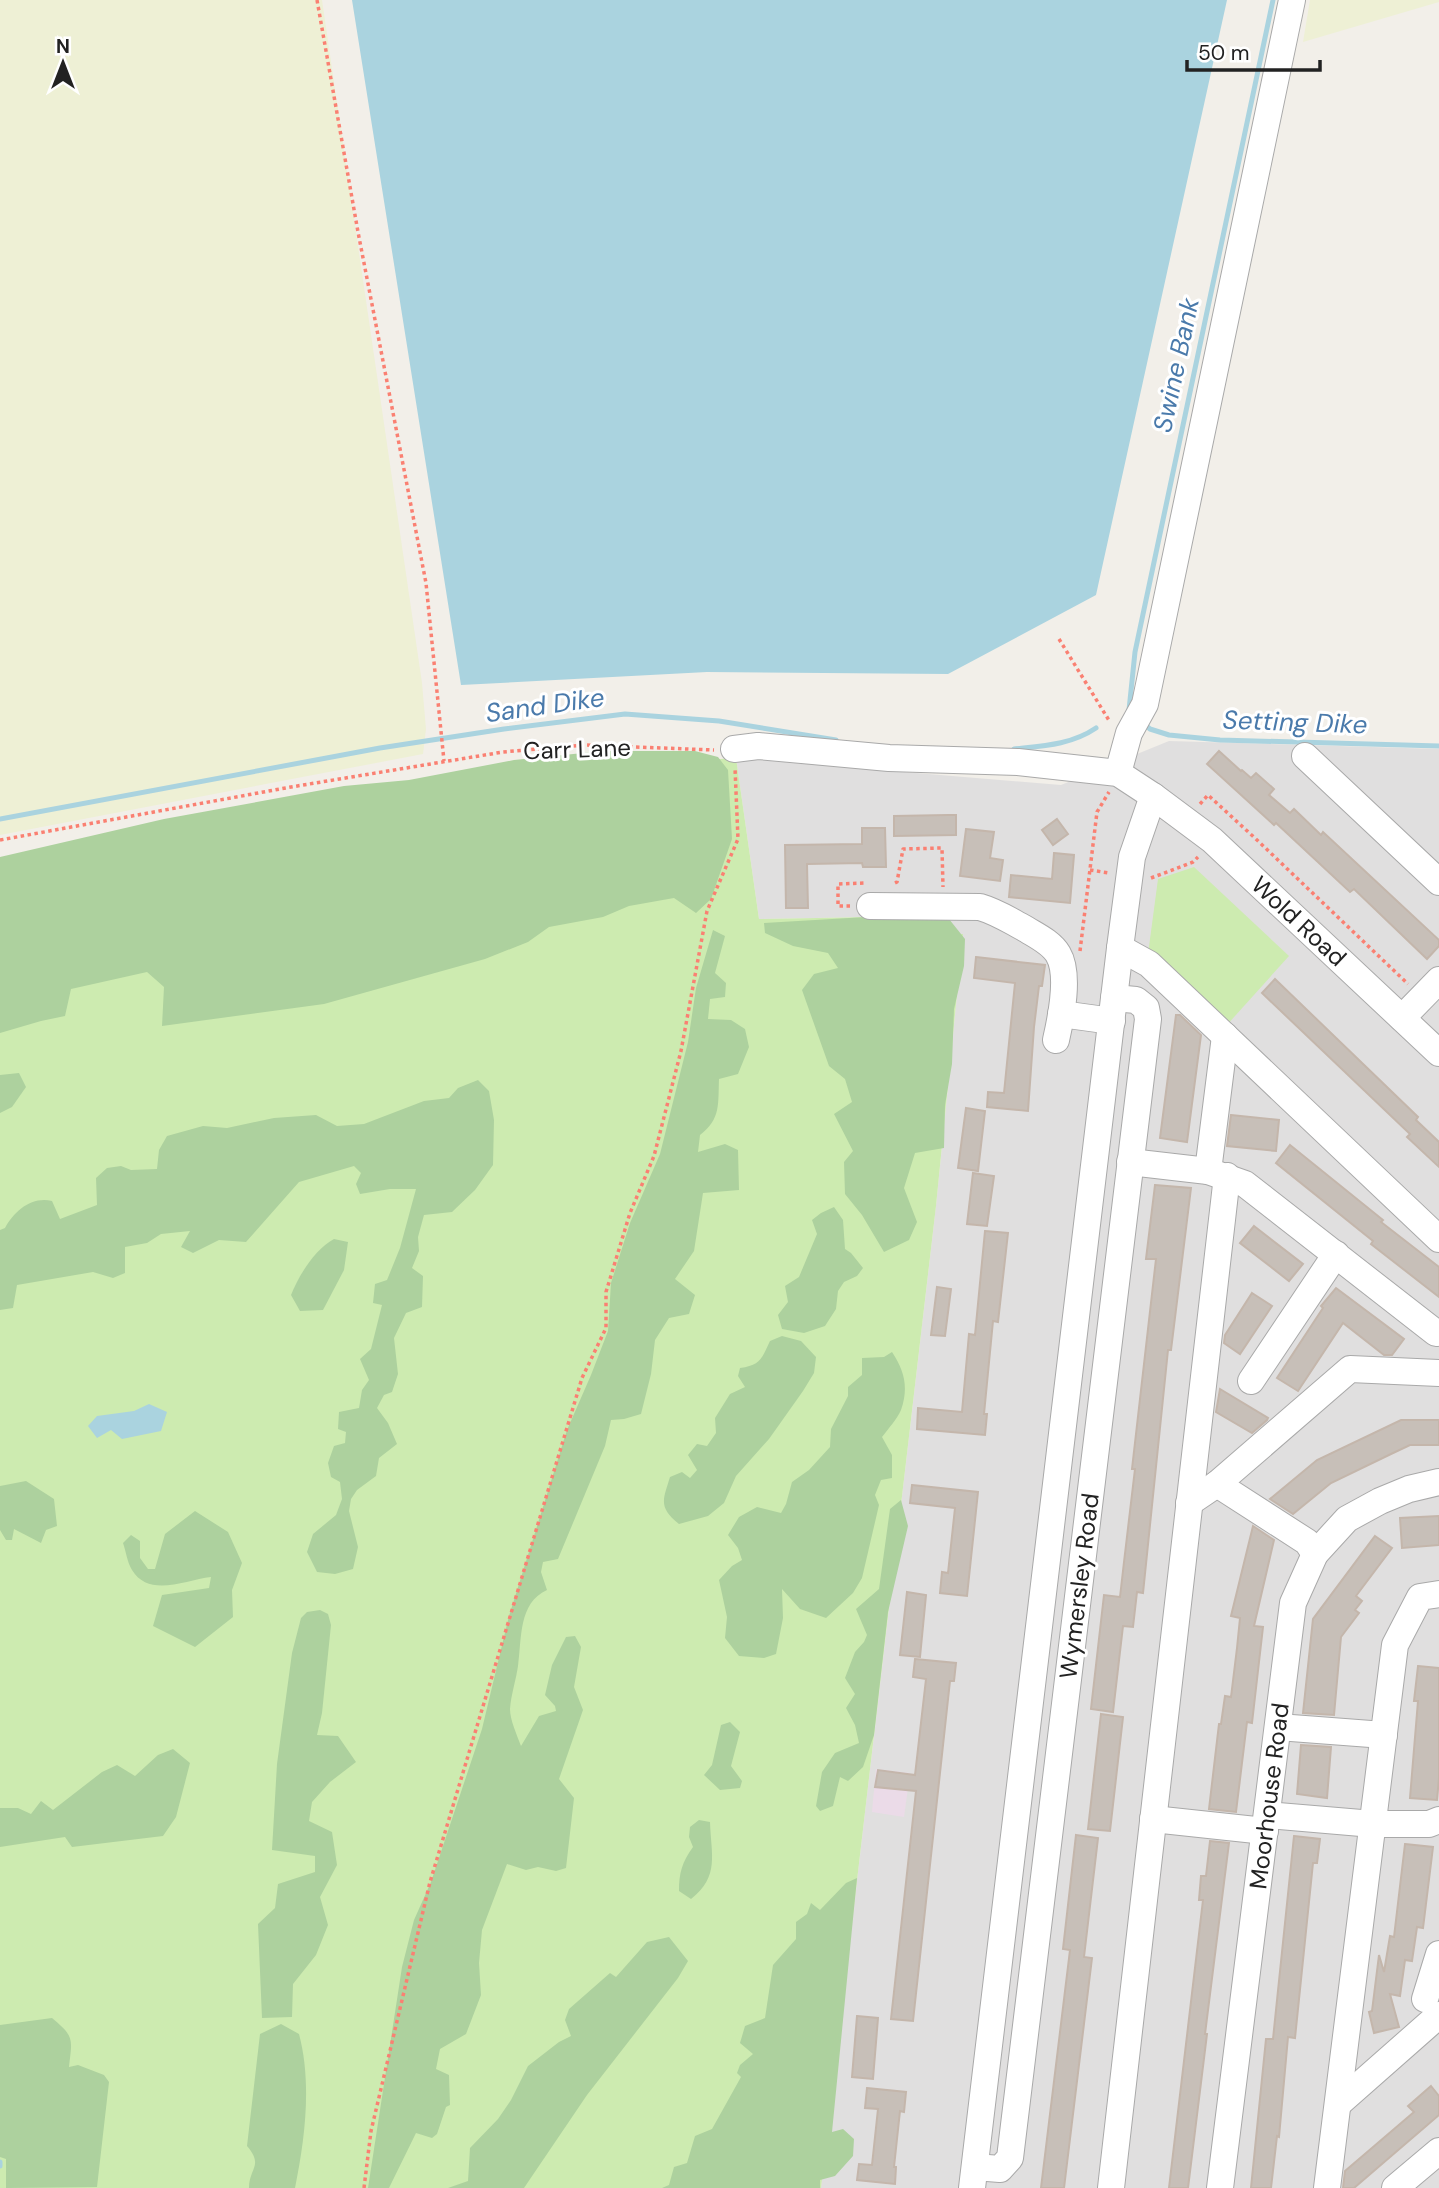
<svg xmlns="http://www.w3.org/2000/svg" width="1439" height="2188" viewBox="0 0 1439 2188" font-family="'DM Sans',sans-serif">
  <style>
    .residential { fill: #e0dfdf }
    .industrial { fill: #ebdbe8 }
    .farmland { fill: #eef0d5 }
    .grass { fill: #cdebb0 }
    .forest { fill: #add19e }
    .water { fill: #aad3df }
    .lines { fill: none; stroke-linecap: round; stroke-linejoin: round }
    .stream { stroke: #aad3df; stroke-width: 5 }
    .building { fill: #c7bfb8; stroke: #c4b6ab; stroke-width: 2 }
    .minor-casing { stroke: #a9a9a9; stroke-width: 28 }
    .path { stroke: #fa8072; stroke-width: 3.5; stroke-dasharray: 3.5 3.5; stroke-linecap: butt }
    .minor { stroke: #fff; stroke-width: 26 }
    .labels { text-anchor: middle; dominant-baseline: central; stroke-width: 6; stroke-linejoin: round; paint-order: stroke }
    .street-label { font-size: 24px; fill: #222; stroke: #fff }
    .water-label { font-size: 26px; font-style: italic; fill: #4a7aab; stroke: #fff }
  </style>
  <rect width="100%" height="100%" fill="#f2efe9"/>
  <polygon class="residential" points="1169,741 1439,749 1439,2188 821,2188 936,1206 963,935 871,934 870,917 759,919 736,758 1061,785"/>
  <polygon class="industrial" points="876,1769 910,1773 904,1817 872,1812"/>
  <g class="farmland">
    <polygon points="0,0 322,0 422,683 426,729 423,754 0,835"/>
    <polygon points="1310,0 1439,0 1439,2 1303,42"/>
  </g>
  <g class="grass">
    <polygon points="736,758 759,919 871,917 872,934 963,934 936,1206 821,2188 0,2188 0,868 523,771"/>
    <polygon points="1194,867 1289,956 1226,1026 1148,954 1158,879"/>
  </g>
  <g class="forest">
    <polygon points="603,751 695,751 718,757 728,770 732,839 711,899 696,913 674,898 629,906 603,917 549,927 528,942 485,959 324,1004 162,1026 164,987 147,972 71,989 65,1016 41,1021 0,1033 0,857 164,819 344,786 409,780 514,760"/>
    <polygon points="883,916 949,919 965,939 964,966 954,1009 952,1064 945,1105 944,1148 915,1153 904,1188 917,1222 909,1240 884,1252 862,1215 845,1194 844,1162 853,1151 834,1114 852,1102 845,1079 829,1066 802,990 814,974 838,968 828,953 793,946 765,933 764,923"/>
    <path d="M713,930L725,936L715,973L726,983L725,997L710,999L708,1019L731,1020L745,1029L749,1047L738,1074L719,1079C718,1104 721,1119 700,1135L698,1152L725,1144L738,1150L739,1190L703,1193L694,1251L675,1279L695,1295L689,1314L669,1318L655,1340L651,1374L641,1414L624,1419L611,1420L605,1446L558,1559L543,1562L541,1572L547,1590C518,1603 522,1639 518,1666C516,1680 511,1695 510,1709C510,1720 517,1735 521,1746L539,1716L556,1711L555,1706L545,1695L552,1665L566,1637L575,1636L581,1647L574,1687L583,1710L559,1779L574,1798L566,1868L556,1871L538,1867L526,1870L507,1864L482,1930L479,1963L481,1995L466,2034L440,2049L436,2069L449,2075L450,2105L446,2107L437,2134L432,2138L416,2133L389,2188H368L402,1967L414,1920L431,1882L482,1729L509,1616L567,1430L591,1375L608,1331L611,1283L630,1223L660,1154L688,1042L696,988Z"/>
    <polygon points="19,1073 26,1087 12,1107 0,1113 0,1075"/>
    <path d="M478,1080L489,1091L494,1120L493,1165L475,1190L452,1212L424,1215L418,1237L419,1251L412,1268L423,1276L422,1307L406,1313L394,1338L398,1374L392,1392L384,1395L377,1408L388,1423L397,1444L379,1458L376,1476L357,1490L351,1499L349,1511L358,1547L353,1569L335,1574L317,1572L307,1552L313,1534L336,1515L342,1499L340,1482L331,1477L328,1463L334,1446L345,1443L346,1432L338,1429L339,1412L359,1408L362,1390L369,1380L360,1359L371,1349L382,1305L373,1303L375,1284L387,1280L400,1248L416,1189H390L360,1194L356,1184L361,1173L354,1166L299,1182L246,1242L219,1240L193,1253L181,1247L190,1231L161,1234L147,1243L125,1247V1273L113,1278L93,1272L17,1285L13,1308L0,1310V1230L5,1228C14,1211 32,1196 52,1201L60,1219L97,1205L96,1178L107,1168L121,1166L131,1170L157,1169L159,1150L167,1136L203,1126L227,1128L274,1118L316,1115L337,1126L364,1124L424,1101L449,1098L458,1088Z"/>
    <polygon points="834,1207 843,1220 845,1249 851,1253 863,1268 857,1276 844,1282 838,1291 836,1309 825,1326 804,1333 782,1329 778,1315 788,1302 785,1286 799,1277 817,1234 812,1220 821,1213"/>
    <path d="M334,1239L348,1242L344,1270L323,1310L300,1311L291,1295C299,1275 315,1249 334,1239Z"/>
    <path d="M782,1336L801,1341L816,1357L814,1373L803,1391L769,1439L736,1476L724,1503L708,1516L679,1524C658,1507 663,1500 670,1477L682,1472L690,1478L697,1470L688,1455L697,1444L707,1446L716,1433L715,1418L730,1394L745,1387L738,1376L740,1368C761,1365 762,1358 770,1341Z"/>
    <path d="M892,1352C904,1370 909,1387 901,1410C897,1419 888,1429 882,1437L892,1455V1478L881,1480L875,1495L879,1505L862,1578L853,1593L826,1618L800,1609L782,1589L783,1618L776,1654L764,1658L739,1656L725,1638L727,1617L719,1580L732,1566L742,1560L738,1548L728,1535L739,1517L757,1507L781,1513L786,1504L792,1482L809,1470L830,1447L831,1429L848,1396V1387L862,1375V1358L884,1357Z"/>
    <polygon points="26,1481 54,1499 57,1526 46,1530 41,1543 14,1529 12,1540 6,1540 0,1530 0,1486"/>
    <polygon points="901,1500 908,1526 888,1612 874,1735 863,1767 848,1781 840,1777 833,1806 820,1811 816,1806 822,1772 835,1753 859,1743 855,1725 846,1708 855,1694 845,1678 855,1652 864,1642 867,1635 856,1609 879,1589 890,1509"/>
    <path d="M195,1511L228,1532L242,1563L232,1590L233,1617L195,1647L153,1626L162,1595L209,1588L211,1577C185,1580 149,1598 132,1570C127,1562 126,1551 123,1543L131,1535L140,1541V1558L148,1569H155L165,1534Z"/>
    <polygon points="320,1610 328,1614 331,1625 322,1713 317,1735 338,1736 356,1762 330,1782 312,1802 309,1821 332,1832 337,1865 320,1897 328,1925 316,1955 293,1984 292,2017 262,2018 258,1924 275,1908 278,1884 315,1872 315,1856 272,1850 277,1764 292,1653 301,1618 307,1612"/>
    <polygon points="730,1722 740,1732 731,1766 742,1781 740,1788 720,1790 704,1775 712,1765 721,1725"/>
    <polygon points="173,1749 190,1763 176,1817 163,1836 72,1847 65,1837 0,1847 0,1808 18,1808 31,1814 41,1801 53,1810 102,1772 117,1765 135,1776 158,1755"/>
    <path d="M699,1820L710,1822C711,1855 720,1876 691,1899L679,1891C679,1873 682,1862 693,1847L689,1837L690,1827Z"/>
    <polygon points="857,1878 832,2132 843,2129 854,2139 853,2156 835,2176 820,2180 820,2188 662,2188 669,2185 674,2167 687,2163 695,2136 712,2129 741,2077 737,2073 740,2065 753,2054 740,2043 745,2026 765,2018 773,1965 796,1939 796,1922 807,1914 811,1903 820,1910 846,1883"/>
    <polygon points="669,1937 688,1961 678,1978 587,2095 524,2188 448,2188 468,2181 470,2148 498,2119 511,2100 528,2066 559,2042 571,2036 565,2020 569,2009 610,1973 616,1977 647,1942"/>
    <path d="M52,2018C75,2037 72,2039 69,2067L78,2065L104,2075L109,2082L97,2187L6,2188V2159L0,2157V2025Z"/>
    <path d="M281,2024L299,2034C312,2083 305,2139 295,2188H249C249,2168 264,2166 247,2146L260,2034Z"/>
  </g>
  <g class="water">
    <polygon points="352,0 1227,0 1096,595 948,674 707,672 461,685"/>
    <polygon points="149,1404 167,1412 161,1431 122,1439 111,1430 97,1438 88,1426 97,1416 134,1411"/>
  </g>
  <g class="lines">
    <g class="stream">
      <polyline points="1132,712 1129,710 1135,652 1273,0"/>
      <polyline points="1144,724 1150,729 1169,735 1220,740 1439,746"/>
      <path d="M1014,749C1042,746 1071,745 1096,728"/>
      <polyline points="0,819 380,748 504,729 625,714 719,721 836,740"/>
      <polyline points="0,2162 0,2166"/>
    </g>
  </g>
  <g class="building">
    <polygon points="1219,751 1241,771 1242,770 1251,778 1256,773 1274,789 1269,795 1290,813 1294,809 1321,835 1323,832 1439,940 1439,946 1427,959 1354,889 1350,892 1276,823 1274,825 1207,764"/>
    <polygon points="948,815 956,815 956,835 894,836 894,816"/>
    <polygon points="1057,819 1068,834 1053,845 1042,830"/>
    <polygon points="862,828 885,828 886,867 863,867 862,863 807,864 808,908 786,908 785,845 862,844"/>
    <polygon points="966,829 994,832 990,858 1003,860 1000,881 960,876"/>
    <polygon points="1054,853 1074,855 1070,903 1009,897 1011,875 1052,879"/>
    <polygon points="976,957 1045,965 1042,986 1039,986 1034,1027 1028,1111 987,1107 988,1092 1004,1093 1015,983 974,978"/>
    <polygon points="1275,979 1418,1117 1416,1120 1439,1142 1439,1167 1407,1137 1410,1134 1262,993"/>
    <polygon points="1176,1015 1180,1015 1201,1035 1187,1142 1160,1138"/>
    <polygon points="966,1108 985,1111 978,1171 958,1168"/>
    <polygon points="1231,1115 1279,1120 1276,1151 1227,1146"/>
    <polygon points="1290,1145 1383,1220 1381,1222 1439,1267 1439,1297 1371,1244 1373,1241 1276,1163"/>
    <polygon points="973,1173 994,1176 987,1226 967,1224"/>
    <polygon points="1155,1185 1191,1188 1171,1350 1168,1350 1143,1593 1137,1592 1133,1627 1123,1626 1113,1712 1091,1709 1104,1595 1120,1597 1124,1562 1135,1469 1132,1469 1156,1259 1146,1259"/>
    <polygon points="1254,1226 1303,1264 1289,1281 1240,1243"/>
    <polygon points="985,1231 1008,1233 998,1322 993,1321 984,1414 987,1414 985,1435 917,1429 918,1408 962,1412 969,1334 975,1335"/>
    <polygon points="937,1287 951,1289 945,1336 931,1335"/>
    <polygon points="1336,1288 1404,1339 1392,1355 1384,1355 1343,1323 1298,1391 1277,1378 1323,1308 1321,1306"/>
    <polygon points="1252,1293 1272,1306 1240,1354 1224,1343 1225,1335"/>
    <polygon points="1220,1389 1268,1418 1267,1420 1252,1433 1216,1412"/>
    <polygon points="1401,1420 1439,1420 1439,1445 1410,1445 1391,1454 1331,1483 1293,1514 1270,1499 1317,1460"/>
    <polygon points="912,1485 978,1492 967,1596 940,1593 942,1572 948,1573 955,1508 910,1503"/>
    <polygon points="1439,1516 1439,1545 1402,1548 1400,1518"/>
    <polygon points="1253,1526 1274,1540 1254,1626 1263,1627 1252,1723 1247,1722 1236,1812 1209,1809 1219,1724 1221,1724 1225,1696 1231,1697 1237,1648 1240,1618 1231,1616"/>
    <polygon points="1375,1536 1392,1548 1356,1596 1362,1601 1355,1610 1359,1613 1341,1637 1334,1715 1303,1713 1313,1619"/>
    <polygon points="907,1592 926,1595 920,1657 900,1655"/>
    <polygon points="915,1659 956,1663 954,1681 950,1681 913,2021 891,2019 916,1791 875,1787 878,1770 915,1775 926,1679 913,1677"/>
    <polygon points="1418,1666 1439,1668 1439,1778 1437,1800 1410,1798 1418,1701 1414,1701"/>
    <polygon points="1101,1714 1123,1717 1110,1831 1088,1829"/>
    <polygon points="1301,1745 1331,1747 1327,1798 1297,1794"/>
    <polygon points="1076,1835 1098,1838 1084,1957 1092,1958 1064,2188 1041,2188 1070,1950 1063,1949"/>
    <polygon points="1294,1836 1320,1839 1317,1863 1313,1863 1295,2038 1288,2037 1279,2137 1277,2136 1271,2188 1251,2188 1266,2039 1273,2039"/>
    <polygon points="1210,1841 1229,1843 1205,2034 1207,2034 1188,2188 1169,2188 1203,1900 1199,1900 1201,1876 1206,1876"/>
    <polygon points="1405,1844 1433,1847 1423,1928 1417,1927 1412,1961 1405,1960 1400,1996 1390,1994 1399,2027 1374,2033 1369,2012 1372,2011 1379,1955 1384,1972 1390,1936 1394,1937"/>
    <polygon points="857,2016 878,2018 873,2079 852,2077"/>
    <polygon points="1431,2086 1439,2096 1439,2115 1354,2188 1343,2188 1345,2171 1414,2112 1408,2106"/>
    <polygon points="867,2088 906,2092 904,2112 900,2111 894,2167 896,2167 895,2184 857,2180 859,2164 872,2165 878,2109 865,2108"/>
  </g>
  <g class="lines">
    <g class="minor-casing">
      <g id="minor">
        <polyline points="734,749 758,746 889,758 1018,762 1118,773 1153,796 1212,840 1439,1053"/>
        <polyline points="1305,756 1439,882"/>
        <polyline points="1118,773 1129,733 1145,704 1292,0"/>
        <path d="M870,906L980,907C997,912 1009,920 1024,928C1035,935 1051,942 1058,954C1070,974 1061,1018 1056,1040"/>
        <polyline points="1120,948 1149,964 1439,1239"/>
        <polyline points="1061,1014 1112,1021"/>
        <polyline points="1402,1018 1439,980"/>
        <polyline points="1130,1162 1208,1171 1245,1184 1436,1333"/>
        <polyline points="1208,1171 1225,1036"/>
        <polyline points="1251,1381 1336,1254"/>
        <polyline points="1217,1484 1307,1542 1315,1554"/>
        <polyline points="1189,1503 1217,1484 1350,1369 1439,1373"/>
        <polyline points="1278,1727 1384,1735"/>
        <polyline points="1267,1815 1373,1824 1429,1824 1439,1820"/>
        <polyline points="1153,1819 1265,1831"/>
        <polyline points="1425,1999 1439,1954"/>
        <polyline points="1338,2104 1439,2015"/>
        <polyline points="975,2167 1000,2169 1010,2158 1148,1019 1146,1008 1136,1000 1114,998"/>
        <polyline points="972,2188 1120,948 1132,857 1153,796"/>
        <polyline points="1111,2188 1227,1176"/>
        <polyline points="1220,2188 1293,1603 1315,1554 1347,1519 1380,1501 1409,1489 1439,1482"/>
        <polyline points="1327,2188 1395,1645 1420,1597 1439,1594"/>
        <polyline points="1395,2188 1439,2151"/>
      </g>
    </g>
    <g class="path">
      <polyline points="317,0 358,232 426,583 444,761"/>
      <polyline points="1059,639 1110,722"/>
      <polyline points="1200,804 1208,795 1257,840 1408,984"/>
      <polyline points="0,840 291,787 503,752 584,745 714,750"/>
      <polyline points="1090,870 1109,873"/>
      <polyline points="1151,878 1193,862 1198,857"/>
      <polyline points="895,883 897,882 903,849 942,848 943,887"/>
      <polyline points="850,906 838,906 838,884 866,883"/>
      <polyline points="1080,951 1097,812 1109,792"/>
      <polyline points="364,2188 371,2131 430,1882 582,1378 606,1328 606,1292 630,1213 654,1156 681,1051 707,911 738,839 735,768"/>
    </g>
    <use href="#minor" class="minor"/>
  </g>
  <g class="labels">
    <g class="street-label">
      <text transform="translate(577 749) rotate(-2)">Carr Lane</text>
      <text transform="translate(1299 921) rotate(43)">Wold Road</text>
      <text transform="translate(1079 1586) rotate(-83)">Wymersley Road</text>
      <text transform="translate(1269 1796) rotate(-83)">Moorhouse Road</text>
    </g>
    <g class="water-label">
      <text transform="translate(1176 365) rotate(-78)">Swine Bank</text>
      <text transform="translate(545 705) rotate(-8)">Sand Dike</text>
      <text transform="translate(1295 722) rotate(2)">Setting Dike</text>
    </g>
  </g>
  <g transform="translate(63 63)" stroke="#ffffff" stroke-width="5" paint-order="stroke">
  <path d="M0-5L12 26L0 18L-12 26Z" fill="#222222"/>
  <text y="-10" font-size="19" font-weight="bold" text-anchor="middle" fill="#222222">N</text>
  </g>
  <path d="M1187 60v10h133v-10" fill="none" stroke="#222222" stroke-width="3.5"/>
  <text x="1198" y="60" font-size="21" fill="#222222" stroke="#ffffff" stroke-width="5" paint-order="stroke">50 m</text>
</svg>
